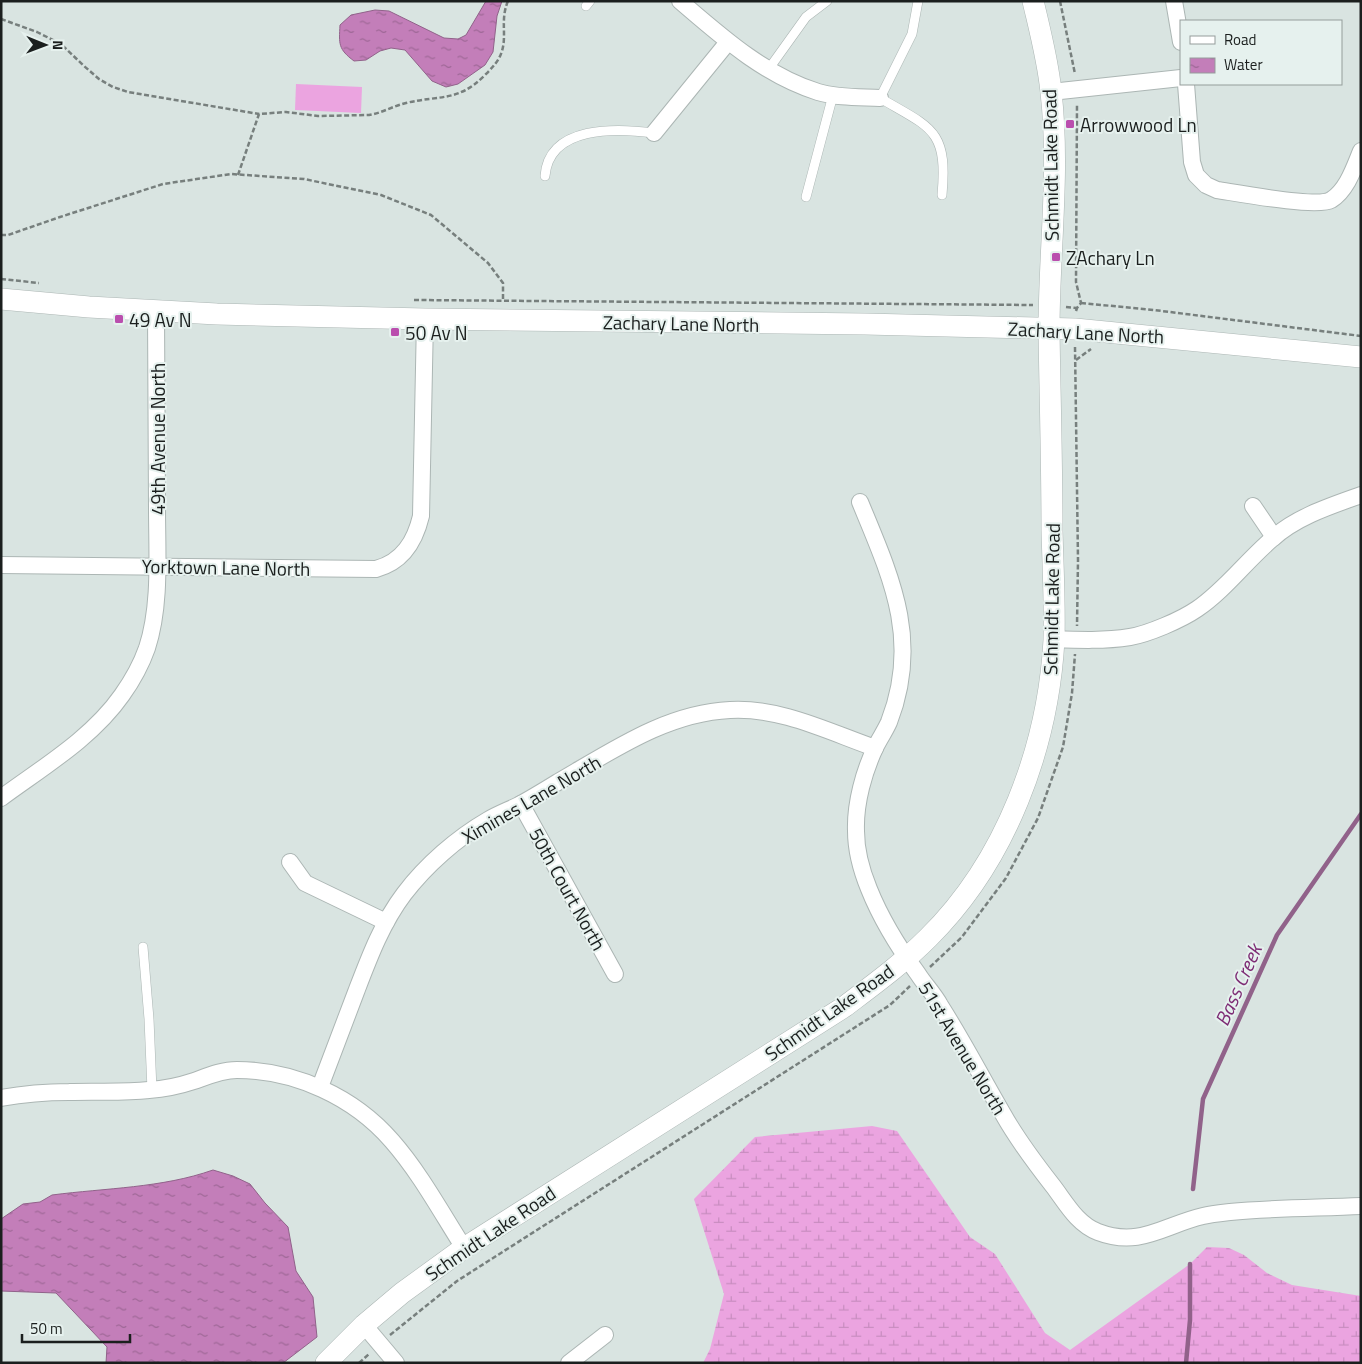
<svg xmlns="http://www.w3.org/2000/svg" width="1362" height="1364" viewBox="0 0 1362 1364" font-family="'Titillium Web',sans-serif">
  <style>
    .wetland { fill: url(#wetland-marsh) }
    .park { fill: #eba4e0 }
    .water { fill: url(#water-ripples); stroke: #91628a }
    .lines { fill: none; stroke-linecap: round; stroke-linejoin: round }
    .stream { stroke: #91628a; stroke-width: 4.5 }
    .service-casing { stroke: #acb6b4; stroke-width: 10 }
    .minor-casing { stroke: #acb6b4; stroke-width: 18 }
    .tertiary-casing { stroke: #acb6b4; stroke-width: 22 }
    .path { stroke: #777f7d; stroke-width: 2.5; stroke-dasharray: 5 2.5; stroke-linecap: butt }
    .service { stroke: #fff; stroke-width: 9 }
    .minor { stroke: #fff; stroke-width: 16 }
    .tertiary { stroke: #fff; stroke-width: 21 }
    .poi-dot { fill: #ba4eae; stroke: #e6f1ee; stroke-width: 2 }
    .labels { text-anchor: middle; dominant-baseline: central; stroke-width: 4; stroke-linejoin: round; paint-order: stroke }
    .poi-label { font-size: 19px; fill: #1b1f1e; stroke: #e6f1ee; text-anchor: start }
    .street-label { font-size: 19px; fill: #1b1f1e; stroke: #e6f1ee }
    .water-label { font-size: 20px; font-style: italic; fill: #7d2b74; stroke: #e6f1ee }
  </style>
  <defs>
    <pattern id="wetland-marsh" width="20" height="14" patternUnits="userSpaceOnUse" patternTransform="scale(1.25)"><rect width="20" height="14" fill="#eba4e0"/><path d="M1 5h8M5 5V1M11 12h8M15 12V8" fill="none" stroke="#c98dc0"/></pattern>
    <pattern id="water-ripples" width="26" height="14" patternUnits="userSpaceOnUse" patternTransform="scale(1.25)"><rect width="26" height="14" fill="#c37eb9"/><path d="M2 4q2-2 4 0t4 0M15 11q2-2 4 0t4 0" fill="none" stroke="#9e6796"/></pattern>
  </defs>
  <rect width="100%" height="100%" fill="#d9e4e1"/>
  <polygon class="wetland" points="872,1126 897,1131 970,1237 995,1254 1045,1333 1070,1350 1190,1264 1207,1247 1229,1248 1244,1255 1267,1273 1292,1285 1361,1296 1361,1363 703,1363 710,1349 724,1294 694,1199 755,1137"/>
  <polygon class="park" points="296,84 362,87 361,113 295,110"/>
  <g class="water">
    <path d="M486,1H502L497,16L493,52L485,65L458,84L446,87L432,81L405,50L391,48L380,51L366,60L354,61C338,49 339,44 340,25L351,15L375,10L389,11L444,38L458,39L466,35Z"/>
    <path d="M213,1170L233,1176L250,1184L265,1203L288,1227L296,1271L313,1297L317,1337L283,1363H106L107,1347L56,1293L1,1291V1219L23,1204L40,1202L52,1195C106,1188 162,1188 213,1170Z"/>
  </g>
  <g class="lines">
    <g class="stream">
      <polyline points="1193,1189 1203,1099 1277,935 1361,814"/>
      <polyline points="1186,1363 1190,1320 1190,1264"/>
    </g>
    <g class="service-casing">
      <g id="service">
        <path d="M918,1L912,34L880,98C931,128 948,129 942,195"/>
        <polyline points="586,6 590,1"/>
        <polyline points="768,70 806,17 827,1"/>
        <path d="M545,176C549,125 617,128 654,133"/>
        <polyline points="806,197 833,95"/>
        <polyline points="143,947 149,1019 152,1090"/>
      </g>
    </g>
    <g class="minor-casing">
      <g id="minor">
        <path d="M680,1C722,37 764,75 818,92C838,98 860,97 880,98"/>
        <polyline points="1174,1 1181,42"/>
        <path d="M1186,84L1192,162L1196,175L1206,185L1217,190C1237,193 1317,208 1331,200C1347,190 1354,168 1361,151"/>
        <polyline points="1051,92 1181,78"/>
        <polyline points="654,133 728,42"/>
        <path d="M860,502C891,577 921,640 889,722C885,731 880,738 876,746C864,771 855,803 856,831C856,850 862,872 869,889C881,919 899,948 918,974C925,985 934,994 940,1005C963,1041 982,1078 1003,1114C1017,1139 1035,1163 1053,1186C1066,1203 1077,1224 1098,1232C1140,1248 1164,1225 1203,1216C1211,1214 1221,1213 1230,1212C1273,1208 1317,1208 1361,1206"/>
        <polyline points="1253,506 1274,537"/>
        <path d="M1,565L376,569C403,562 415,541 421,516L425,319"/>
        <path d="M1054,639C1079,640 1105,641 1130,637C1148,634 1181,620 1197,609C1225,590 1246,561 1272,539C1296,517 1330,506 1361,495"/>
        <path d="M1,798C43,767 92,738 122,695C132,681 141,665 147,648C161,605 157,554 157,509C157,443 156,377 156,311"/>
        <polyline points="521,804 615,974"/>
        <polyline points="290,862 305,883 386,922"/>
        <path d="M320,1087C332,1056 344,1024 356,992C369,958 382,923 404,894C426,865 457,838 488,820C498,814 509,810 519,805C532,798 545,790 558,782C612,751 666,713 730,710C780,707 829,732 875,748"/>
        <path d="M1,1098C23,1094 47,1092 69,1092C96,1091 122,1093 149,1090C164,1089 179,1086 194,1081C208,1076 222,1070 237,1070C295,1070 354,1097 392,1141C420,1173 441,1212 464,1248"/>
        <polyline points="364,1325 396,1363"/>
        <polyline points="569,1363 605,1335"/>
      </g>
    </g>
    <g class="tertiary-casing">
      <g id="tertiary">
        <polyline points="1,299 89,307 217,314 425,319 865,324 1075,329 1361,357"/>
        <path d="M326,1363L364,1325L402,1293L464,1248L844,1007C873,985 902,964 928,938C1006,861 1048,748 1054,640C1055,604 1053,567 1052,531C1052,464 1050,397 1049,330C1049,251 1060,171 1051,92C1048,61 1040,31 1033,1"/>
      </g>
    </g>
    <g class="path">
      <polyline points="1060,1 1075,74"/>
      <polyline points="1,19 37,32 61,44 84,66 99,79 113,87 128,92 259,114"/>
      <path d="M238,175L259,114L286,112L318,116L369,115C382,113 393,106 406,103C439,95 458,102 484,76C492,68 499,61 502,51C507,34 500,20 508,1"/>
      <polyline points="1,235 8,235 60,217 163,184 231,174 304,179 381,195 431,215 488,263 503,283 503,300"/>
      <polyline points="1,279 39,283"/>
      <polyline points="414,300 1033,305"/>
      <polyline points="1081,303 1154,310 1361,336"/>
      <polyline points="1066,307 1077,308"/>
      <polyline points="1076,311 1077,308 1081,303 1076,282 1077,104"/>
      <polyline points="1075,347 1078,560 1077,626"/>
      <polyline points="1076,360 1091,349"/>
      <polyline points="930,967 962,937 1006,878 1038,818 1063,747 1072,693 1075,654"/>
      <polyline points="390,1335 457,1281 890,1005 910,986"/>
      <polyline points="359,1363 369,1354"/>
    </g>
    <use href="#service" class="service"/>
    <use href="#minor" class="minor"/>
    <use href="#tertiary" class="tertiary"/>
  </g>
  <g class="poi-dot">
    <rect x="1065" y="119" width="10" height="10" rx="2.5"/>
    <rect x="1051" y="252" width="10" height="10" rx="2.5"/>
    <rect x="114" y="314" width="10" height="10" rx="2.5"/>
    <rect x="390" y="327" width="10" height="10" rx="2.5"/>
  </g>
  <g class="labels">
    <g class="poi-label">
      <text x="1080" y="124">Arrowwood Ln</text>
      <text x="1066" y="257">ZAchary Ln</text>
      <text x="129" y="319">49 Av N</text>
      <text x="405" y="332">50 Av N</text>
    </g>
    <g class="street-label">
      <text transform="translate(1050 165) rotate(-91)">Schmidt Lake Road</text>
      <text transform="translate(681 323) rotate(1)">Zachary Lane North</text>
      <text transform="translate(1086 332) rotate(3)">Zachary Lane North</text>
      <text transform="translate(157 439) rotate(-90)">49th Avenue North</text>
      <text transform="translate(226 567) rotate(1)">Yorktown Lane North</text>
      <text transform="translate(1051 599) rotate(-89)">Schmidt Lake Road</text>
      <text transform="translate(531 799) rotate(-30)">Ximines Lane North</text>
      <text transform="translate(568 889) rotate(61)">50th Court North</text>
      <text transform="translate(829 1012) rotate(-35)">Schmidt Lake Road</text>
      <text transform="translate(963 1048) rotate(59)">51st Avenue North</text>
      <text transform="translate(490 1233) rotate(-34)">Schmidt Lake Road</text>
    </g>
    <g class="water-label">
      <text transform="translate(1238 985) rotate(-66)">Bass Creek</text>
    </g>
  </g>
  <rect width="1362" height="1364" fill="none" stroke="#1b1f1e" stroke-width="5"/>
  <rect x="1180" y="20" width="162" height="65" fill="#e6f1ee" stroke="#959d9b"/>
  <rect x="1190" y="36" width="25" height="8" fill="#ffffff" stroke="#959d9b"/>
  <text x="1224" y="45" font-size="15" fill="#1b1f1e">Road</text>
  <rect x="1190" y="58" width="25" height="15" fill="url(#water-ripples)" stroke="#959d9b"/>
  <text x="1224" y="70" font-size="15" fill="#1b1f1e">Water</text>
  <g transform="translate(45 45) rotate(91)" stroke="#e6f1ee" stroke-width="4" paint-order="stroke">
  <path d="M0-4L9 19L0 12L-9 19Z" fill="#1b1f1e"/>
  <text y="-8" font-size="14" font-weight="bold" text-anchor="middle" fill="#1b1f1e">N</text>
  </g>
  <path d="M22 1334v8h108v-8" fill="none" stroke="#1b1f1e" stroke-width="2.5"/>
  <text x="30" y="1334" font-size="15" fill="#1b1f1e" stroke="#e6f1ee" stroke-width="4" paint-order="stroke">50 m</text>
</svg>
